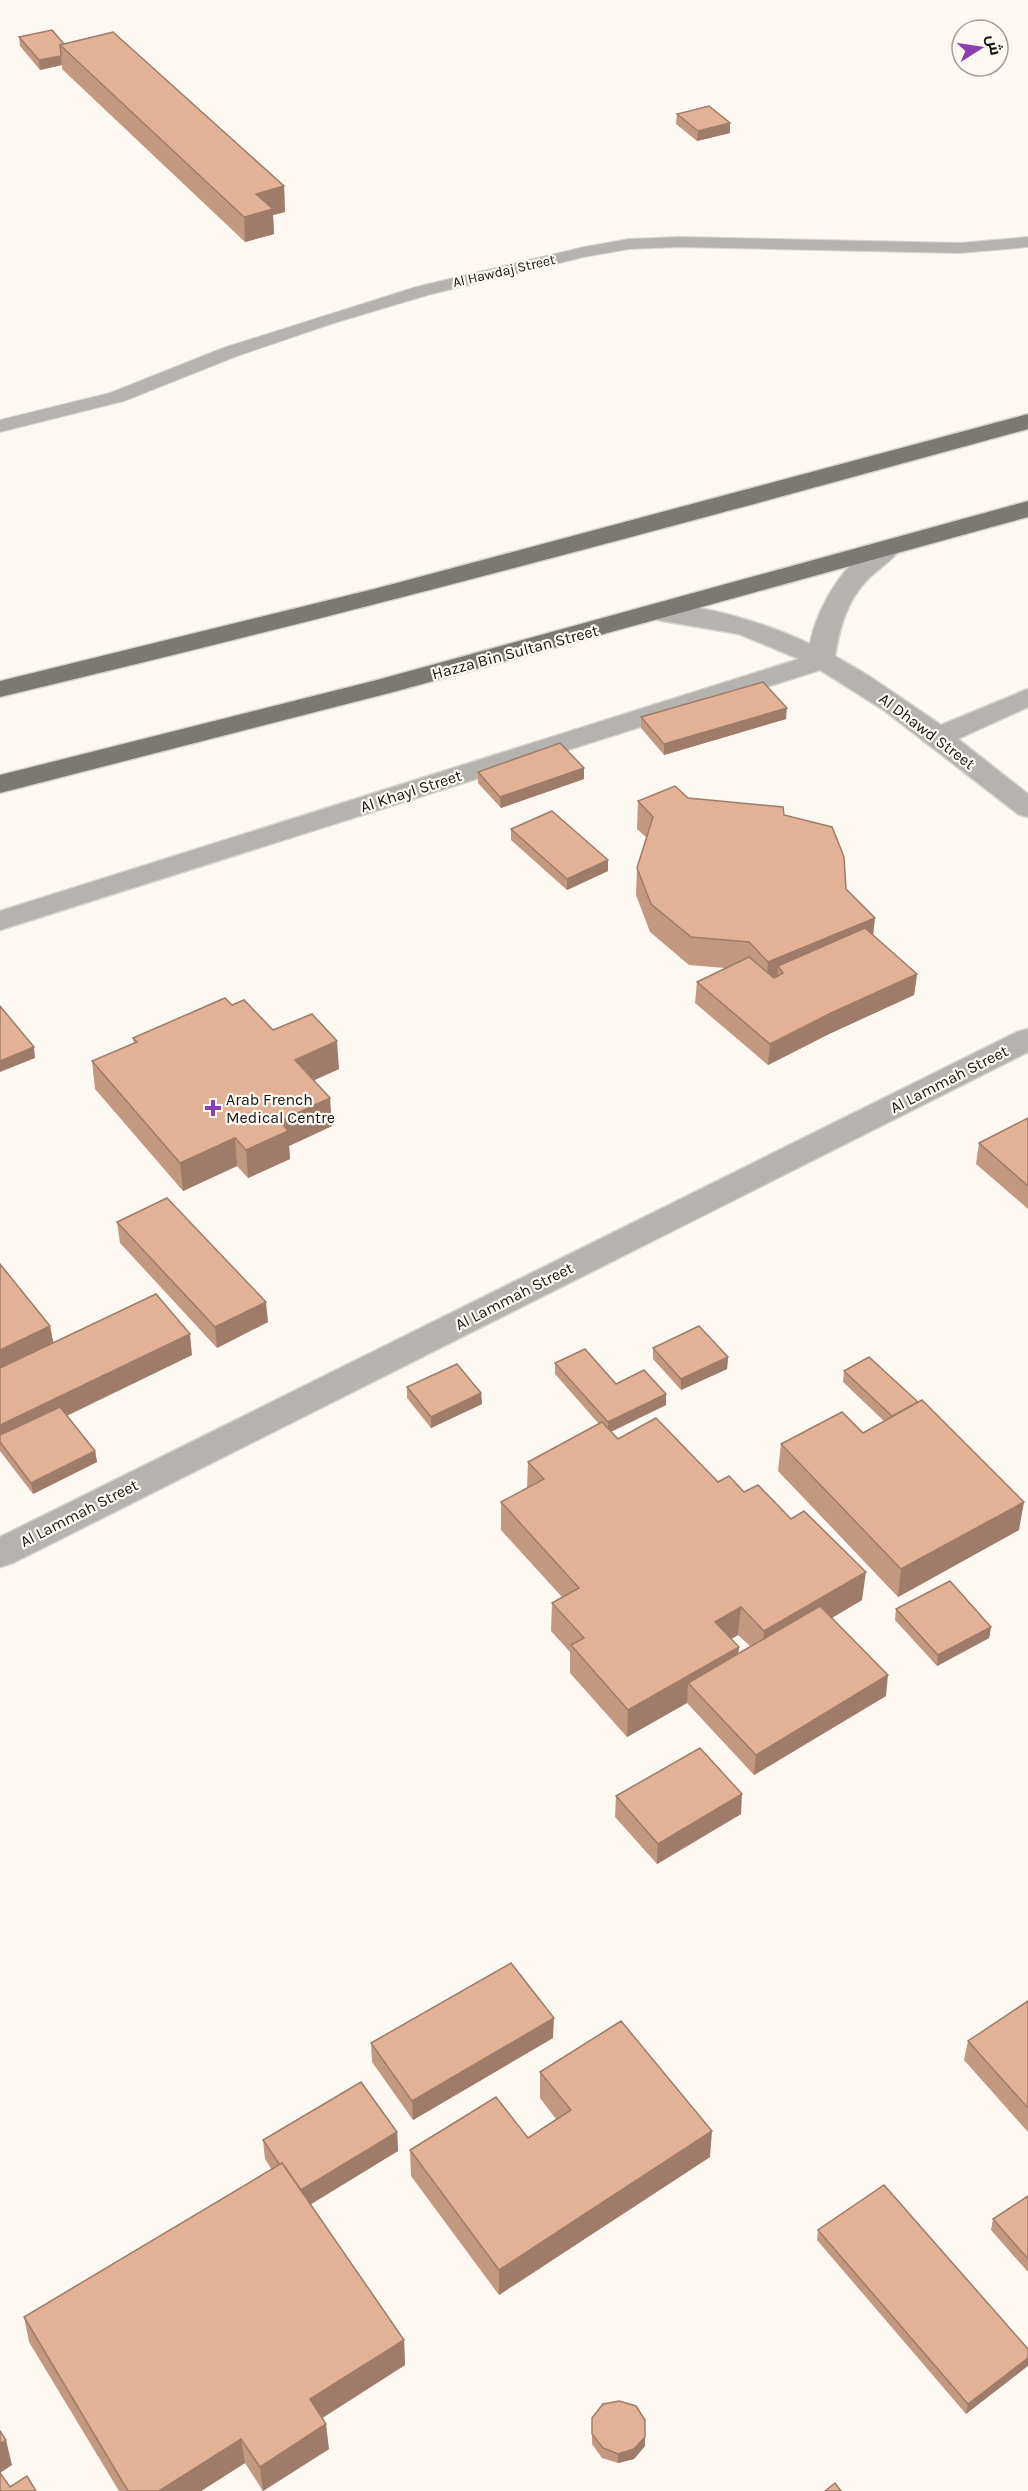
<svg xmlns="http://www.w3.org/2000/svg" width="1028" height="2491" viewBox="0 0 1028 2491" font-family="Karla,Cairo,sans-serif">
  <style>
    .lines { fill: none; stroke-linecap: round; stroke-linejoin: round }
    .service-casing { stroke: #d8d4ce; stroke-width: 2 }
    .minor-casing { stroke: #d8d4ce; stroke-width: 3 }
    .primary-casing { stroke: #d8d4ce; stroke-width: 3 }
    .service { fill: #b4b3b0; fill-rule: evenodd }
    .minor { fill: #b4b3b0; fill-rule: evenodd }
    .primary { fill: #7a7974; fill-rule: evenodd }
    .wall { fill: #c29881; fill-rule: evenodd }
    .shaded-wall { fill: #9e7c69 }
    .building { fill: #e2b196; stroke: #9e7c69; stroke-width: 1.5 }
    .poi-dot { fill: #8b3eaf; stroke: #fdf8f2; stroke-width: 2 }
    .labels { text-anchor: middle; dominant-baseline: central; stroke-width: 4.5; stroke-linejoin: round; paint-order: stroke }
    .far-street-label { font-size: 14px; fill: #161513; stroke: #fdf8f2 }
    .street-label { font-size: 16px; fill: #161513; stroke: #fdf8f2 }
    .poi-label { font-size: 16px; fill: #161513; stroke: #fdf8f2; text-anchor: start }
  </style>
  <rect width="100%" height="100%" fill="#fdf8f2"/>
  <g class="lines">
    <g class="service-casing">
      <polygon id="service" points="680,237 960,243 1028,237 1028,247 960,253 680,247 629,249 584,257 428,295 334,323 237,356 124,401 0,432 0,420 110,393 223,348 416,287 584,247 629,239"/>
    </g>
    <g class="minor-casing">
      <g id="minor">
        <path d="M887,541L896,543L900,549C892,561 879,568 869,578C847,600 840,626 835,656L869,676L941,725L1028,689V707L958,739L1028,794V817L1018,814L885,711L820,670L0,930V911L799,659L739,634L663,621L654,619L650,613L654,607C690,598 776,627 810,644C817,607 849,551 887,541Z"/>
        <polygon points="1028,1029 1028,1052 13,1563 0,1567 0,1537 1017,1032"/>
      </g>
    </g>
    <g class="primary-casing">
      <g id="primary">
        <path d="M1028,414V429C687,523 345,615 0,697V681L378,588Z"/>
        <polygon points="1028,501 1028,517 397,691 0,793 0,775 377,680"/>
      </g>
    </g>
    <use href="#service" class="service"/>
    <use href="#minor" class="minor"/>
    <use href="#primary" class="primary"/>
  </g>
  <g class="wall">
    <polygon points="19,37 64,44 284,186 285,212 273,215 274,234 245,242 62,69 62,65 40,70 20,46"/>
    <polygon points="677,114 730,133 697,141 676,124"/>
    <polygon points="641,717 786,719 664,755 641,728"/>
    <polygon points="584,768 584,779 501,808 478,783 478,772"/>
    <polygon points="688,798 784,815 846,889 873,935 917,974 914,995 829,1034 768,1065 695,1003 697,982 725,968 689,965 650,932 636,895 637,868 647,838 637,829 638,801"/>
    <polygon points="511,829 608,860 608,871 567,890 511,840"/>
    <polygon points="232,1005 339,1069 314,1080 332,1126 289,1146 290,1159 248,1178 237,1166 183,1191 95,1089 92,1061 134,1044 133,1038"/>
    <polygon points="1028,1118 1028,1209 976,1164 979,1143"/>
    <polygon points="117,1222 268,1322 217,1348 120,1243"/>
    <polygon points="0,1264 50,1326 53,1343 192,1355 67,1416 95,1451 97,1462 33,1494 0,1451"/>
    <polygon points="653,1348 728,1357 727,1369 681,1390 653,1359"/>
    <path d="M555,1363L616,1384L666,1394V1405L611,1432L618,1439L718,1482L744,1492L862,1600L832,1618L886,1696L754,1775L687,1703L627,1737L570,1673V1652L551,1631L552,1603L562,1597L501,1530V1502L527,1488L528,1462L599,1424L555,1374ZM738,1635L750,1646L738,1653L739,1647L731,1639Z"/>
    <polygon points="844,1371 1019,1530 898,1597 778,1471 781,1444 863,1433 884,1421 843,1382"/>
    <polygon points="407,1387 481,1393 482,1404 431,1428 407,1398"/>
    <polygon points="896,1609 991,1627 989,1638 937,1666 895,1620"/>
    <polygon points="616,1796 741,1814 657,1864 615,1817"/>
    <polygon points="1028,2001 1028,2132 964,2060 968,2041"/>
    <polygon points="553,2038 413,2120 372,2062 371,2043"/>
    <polygon points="540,2072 710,2157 499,2295 411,2176 410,2150 528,2138 556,2119 540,2098"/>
    <polygon points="397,2132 398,2151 310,2204 404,2340 405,2365 322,2418 329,2449 263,2491 245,2463 201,2491 119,2491 29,2342 24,2317 272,2170 265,2159 263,2140"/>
    <polygon points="1028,2196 1028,2272 991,2230 993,2219"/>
    <polygon points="818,2230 1028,2349 966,2414 817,2240"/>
    <polygon points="592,2418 645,2437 645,2446 634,2459 618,2463 602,2458 592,2444"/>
  </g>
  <g class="shaded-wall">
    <polygon points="61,56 62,65 40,70 39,60"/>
    <polygon points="730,123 730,133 697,141 698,131"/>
    <polygon points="284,186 285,212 273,215 274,234 245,242 244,217 256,194"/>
    <polygon points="787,708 786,719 664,755 664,744"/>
    <polygon points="584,768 584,779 501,808 500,797"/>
    <polygon points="608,860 608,871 567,890 567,879"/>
    <polygon points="875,918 872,946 778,966 777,986 766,990 768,962"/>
    <polygon points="917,974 914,995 829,1034 768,1065 770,1044 831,1013"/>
    <polygon points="337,1041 339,1069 297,1088 295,1060"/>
    <polygon points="34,1047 35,1058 0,1072 0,1061"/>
    <polygon points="330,1098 332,1126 289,1146 290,1159 248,1178 246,1150 280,1121"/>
    <polygon points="235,1138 237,1166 183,1191 180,1163"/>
    <polygon points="266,1302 268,1322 217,1348 215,1327"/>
    <polygon points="50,1326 54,1346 0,1372 0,1350"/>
    <polygon points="190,1334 192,1355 3,1446 0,1442 0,1425"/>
    <polygon points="728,1357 727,1369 681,1390 681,1379"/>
    <polygon points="481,1393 482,1404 431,1428 431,1417"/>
    <polygon points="666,1394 666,1405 608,1433 608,1422"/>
    <polygon points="95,1451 97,1462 33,1494 31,1483"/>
    <polygon points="1024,1502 1019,1530 898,1597 901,1569"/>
    <polygon points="866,1572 862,1600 762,1659 764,1631"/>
    <polygon points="741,1607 738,1635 713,1650 715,1622"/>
    <polygon points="991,1627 989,1638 937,1666 938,1655"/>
    <polygon points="739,1647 736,1674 688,1683 687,1703 627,1737 628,1710"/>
    <polygon points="888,1675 886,1696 754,1775 756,1755"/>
    <polygon points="742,1794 741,1814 657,1864 658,1844"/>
    <polygon points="554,2018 553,2038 413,2120 412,2101"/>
    <polygon points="712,2131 710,2157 499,2295 499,2270"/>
    <polygon points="397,2132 398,2151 300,2211 298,2192"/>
    <polygon points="404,2340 405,2365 313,2424 310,2399"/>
    <polygon points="1028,2358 1028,2366 966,2414 968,2404"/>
    <polygon points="326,2424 329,2449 263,2491 260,2467"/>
    <polygon points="645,2437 645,2446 634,2459 618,2463 618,2454"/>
    <polygon points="241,2439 245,2463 201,2491 159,2491"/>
    <polygon points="6,2440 12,2465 0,2473 0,2444"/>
  </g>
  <g class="building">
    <polygon points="52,30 64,44 60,45 61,56 39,60 19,37"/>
    <polygon points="113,32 284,186 256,194 273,209 244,217 60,45"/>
    <polygon points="709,106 730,123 698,131 677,114"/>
    <polygon points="763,682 787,708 664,744 641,717"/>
    <polygon points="560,743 584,768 500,797 478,772"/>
    <polygon points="675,786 688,798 783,807 784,815 832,827 844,857 846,889 875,918 768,962 749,942 691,937 651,904 637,868 653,817 638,801"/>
    <polygon points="552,811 608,860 567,879 511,829"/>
    <polygon points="865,928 917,974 831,1013 770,1044 697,982 749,957 774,978 783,973 778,966"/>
    <polygon points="225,998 232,1005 244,1000 273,1030 312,1014 337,1041 295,1060 330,1098 280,1121 288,1131 246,1150 235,1138 180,1163 92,1061 137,1042 133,1038"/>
    <polygon points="0,1006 34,1047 0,1061"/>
    <polygon points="1028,1118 1028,1186 979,1143"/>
    <polygon points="167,1198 266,1302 215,1327 117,1222"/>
    <polygon points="0,1264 50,1326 0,1350"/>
    <polygon points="156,1294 190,1334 0,1425 0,1368"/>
    <polygon points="699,1326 728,1357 681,1379 653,1348"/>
    <polygon points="585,1349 616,1384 644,1370 666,1394 608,1422 555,1363"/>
    <polygon points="869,1357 918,1402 892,1416 844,1371"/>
    <polygon points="457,1364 481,1393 431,1417 407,1387"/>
    <polygon points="922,1400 1024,1502 901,1569 781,1444 842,1412 863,1433"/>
    <polygon points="60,1407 95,1451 31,1483 0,1442 0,1435"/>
    <polygon points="656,1418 718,1482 729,1476 744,1492 758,1485 791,1519 804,1511 866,1572 764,1631 741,1607 715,1622 739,1647 628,1710 571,1645 584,1638 552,1603 579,1588 501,1502 544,1479 528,1462 602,1422 618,1439"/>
    <polygon points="950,1581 991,1627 938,1655 896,1609"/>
    <polygon points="820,1606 888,1675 756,1755 688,1683"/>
    <polygon points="700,1748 742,1794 658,1844 616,1796"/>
    <polygon points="511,1963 554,2018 412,2101 371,2043"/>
    <polygon points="1028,2001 1028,2108 968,2041"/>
    <polygon points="621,2021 712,2131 499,2270 410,2150 496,2097 528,2138 571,2110 540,2072"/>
    <polygon points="361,2082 397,2132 301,2190 282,2163 280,2165 263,2140"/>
    <polygon points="282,2163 404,2340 310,2399 326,2424 260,2467 241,2439 159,2491 128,2491 24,2317"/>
    <polygon points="884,2185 1028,2349 1028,2358 968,2404 818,2230"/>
    <polygon points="1028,2196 1028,2259 993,2219"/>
    <polygon points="619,2401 636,2406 645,2420 645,2437 634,2449 618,2454 603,2448 592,2434 592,2418 603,2404"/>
    <polygon points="0,2431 6,2440 0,2444"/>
    <polygon points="0,2473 10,2487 27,2476 36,2491 0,2491"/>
    <polygon points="835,2483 841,2491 825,2491"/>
  </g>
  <path class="poi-dot" d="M210 1099h6v6h6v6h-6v6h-6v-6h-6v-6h6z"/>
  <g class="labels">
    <g class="far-street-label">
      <text transform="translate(504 271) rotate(-13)">Al Hawdaj Street</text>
    </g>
    <g class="street-label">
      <text transform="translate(515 652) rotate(-15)">Hazza Bin Sultan Street</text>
      <text transform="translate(927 731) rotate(37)">Al Dhawd Street</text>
      <text transform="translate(411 791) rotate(-18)">Al Khayl Street</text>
      <text transform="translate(949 1079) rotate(-27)">Al Lammah Street</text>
      <text transform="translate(514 1296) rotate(-27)">Al Lammah Street</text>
      <text transform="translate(79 1513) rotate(-27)">Al Lammah Street</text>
    </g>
    <g class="poi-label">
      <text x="226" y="1099">Arab French<tspan x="226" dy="18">Medical Centre</tspan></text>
    </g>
  </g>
  <g transform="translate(980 48) rotate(78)"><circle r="28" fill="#fdf8f2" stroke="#a19d99" stroke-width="1.5"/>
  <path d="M0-4.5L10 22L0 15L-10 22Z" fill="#8b3eaf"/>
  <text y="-9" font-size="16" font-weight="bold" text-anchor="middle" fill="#161513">ش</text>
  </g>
</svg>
